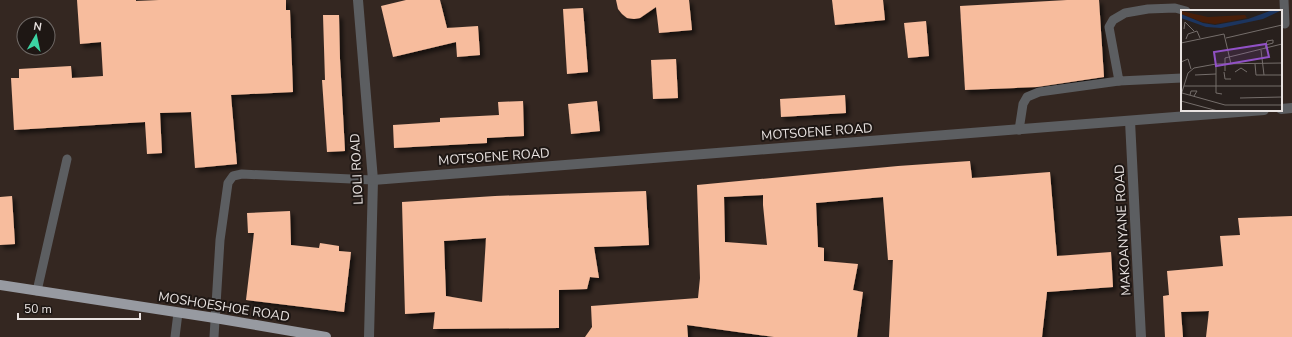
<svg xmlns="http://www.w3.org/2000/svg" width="1292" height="337" viewBox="0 0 1292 337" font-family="'Nunito Sans',sans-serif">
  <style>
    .built { fill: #342721; fill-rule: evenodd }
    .building { fill: #f7bc9d; fill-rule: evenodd; filter: url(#shadow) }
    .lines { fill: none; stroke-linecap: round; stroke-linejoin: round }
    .lane { stroke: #5c5e61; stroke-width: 9 }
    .street { stroke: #5c5e61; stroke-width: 10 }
    .primary { stroke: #979aa1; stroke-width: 10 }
    .labels { text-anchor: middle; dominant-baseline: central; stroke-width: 4; stroke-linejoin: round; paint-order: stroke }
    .street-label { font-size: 13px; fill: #e9e3e1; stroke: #1e1714 }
    .inset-road { fill: none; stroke: #756e6b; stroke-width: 1 }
    .view { fill: #9151c6; fill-opacity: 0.15; stroke: #9151c6; stroke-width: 2 }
    .inset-edge { fill: none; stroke: #e9e3e1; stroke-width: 2 }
  </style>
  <defs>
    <filter id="shadow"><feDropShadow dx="3.5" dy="3.5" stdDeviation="2" flood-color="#0009"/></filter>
  </defs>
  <rect width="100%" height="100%" fill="#28201d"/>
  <path class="built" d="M0,0H1292V337H0ZM1182,11H1281V110H1182ZM24,24H48V48H24Z"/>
  <g class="building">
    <polygon points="77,0 136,0 136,1 159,0 286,0 286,10 290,10 293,92 231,95 237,164 195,168 191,112 160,113 162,153 147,154 145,122 14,130 11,78 19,78 19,69 71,66 72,78 103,76 101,42 80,44"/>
    <polygon points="406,0 440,0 447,28 478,26 480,55 457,57 456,42 393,57 381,6"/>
    <polygon points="616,0 689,0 692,30 659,33 656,7 640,18 634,19 627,18 622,14 618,9"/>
    <polygon points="832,0 883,0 885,20 835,25"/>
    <polygon points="1067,0 1099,0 1104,77 1037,87 965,90 960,6"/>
    <polygon points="583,8 588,72 567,74 563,9"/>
    <polygon points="323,15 339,15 340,59 345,151 327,152 322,80 325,80"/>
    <polygon points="926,21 929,56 908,58 904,23"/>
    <polygon points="676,59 678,98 653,99 651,60"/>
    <polygon points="845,95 846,113 781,117 780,99"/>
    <polygon points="523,101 524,136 487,138 487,143 394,148 393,125 440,122 440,118 499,115 498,102"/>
    <polygon points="597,101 600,131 571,134 568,104"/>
    <path d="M970,161L972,178L1050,172L1057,256L1111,252L1113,287L1047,292L1042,337H889L893,260H888L883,197L816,203L818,247L824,248V261L858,264L853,290L863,292L857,337H774L687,325L688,337H585L592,327L591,306L698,298L700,278L697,185L898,166ZM763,195V205L767,245L725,242L724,197Z"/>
    <path d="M646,191L649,245L594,247L599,278L590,277L587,289L559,290V328L433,329L435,312L405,314L402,202L495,196ZM486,238L482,302L446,296L444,241Z"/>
    <polygon points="12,196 15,244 0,245 0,197"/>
    <polygon points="290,211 291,245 319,248 320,243 339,246 339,251 351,252 344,312 246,300 254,233 248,233 247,213"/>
    <polygon points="1292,216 1292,337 1206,337 1209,311 1181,312 1183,337 1165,337 1163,296 1169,295 1167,271 1223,266 1220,236 1240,235 1238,218"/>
  </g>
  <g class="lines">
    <g class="lane">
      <polyline points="1284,0 1285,24"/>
      <polyline points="1182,78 1119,81 1109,27 1113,20 1125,13 1148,9 1175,8 1186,11"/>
      <polyline points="1019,130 1023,104 1027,97 1039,92 1119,81"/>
      <polyline points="37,291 67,159"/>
      <polyline points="175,337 178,313"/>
      <polyline points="214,337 220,240 228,183 233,176 242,174 373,180"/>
    </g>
    <g class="street">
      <polyline points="358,0 373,180 369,337"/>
      <polyline points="1281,109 1292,108"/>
      <polyline points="1130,121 1141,337"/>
      <polyline points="373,180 1264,110"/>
    </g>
    <polyline class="primary" points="0,285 215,318 326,337"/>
  </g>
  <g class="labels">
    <g class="street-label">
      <text transform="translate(817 132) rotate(-4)">MOTSOENE ROAD</text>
      <text transform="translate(494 157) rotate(-4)">MOTSOENE ROAD</text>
      <text transform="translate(357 169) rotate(-93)">LIOLI ROAD</text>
      <text transform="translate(1123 230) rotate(-93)">MAKOANYANE ROAD</text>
      <text transform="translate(224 307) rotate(9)">MOSHOESHOE ROAD</text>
    </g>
  </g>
  <g transform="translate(1181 10)">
    <rect width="101" height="101" fill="#28201d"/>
    <path d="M0,1L27,7L64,5L66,8L34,14L21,12L0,4Z" fill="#481e09"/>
    <path d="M92,0H101L82,9L40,18L25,17L0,8V4L22,13L34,15L67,9Z" fill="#1c355f"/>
    <path class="inset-road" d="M3,19L4,12L13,21M45,28L101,15M5,29L7,24L16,21L19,28M0,33L43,24L50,54M84,39L86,31L92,30V33L85,35M80,40L83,65M0,52L7,49L10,59M35,54V83L41,84M74,54L75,65H101M44,61V48L101,34M43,62L44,69H50M54,62L60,58L66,62M14,65L35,64M3,76H101M1,83L44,95H101M0,85L7,63L13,58L35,54L101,53M9,85L10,81H16L13,86M59,88L101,87M0,91L37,101"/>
    <path class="view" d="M85,34L88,47L35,56L33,42Z"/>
    <rect width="101" height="101" class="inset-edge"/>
  </g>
  <g transform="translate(36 36) rotate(9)"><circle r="19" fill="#1e1714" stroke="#6f6966"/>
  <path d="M0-3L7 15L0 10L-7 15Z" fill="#3cd4a4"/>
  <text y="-6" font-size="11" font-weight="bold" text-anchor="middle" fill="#e9e3e1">N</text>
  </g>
  <path d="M18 313v6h122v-6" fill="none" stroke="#e9e3e1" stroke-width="2"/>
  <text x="24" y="313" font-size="12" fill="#e9e3e1" stroke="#1e1714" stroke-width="3" paint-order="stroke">50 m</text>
</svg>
